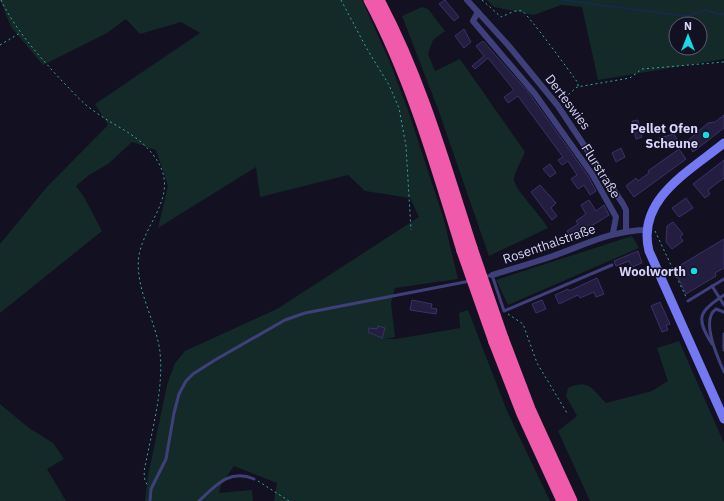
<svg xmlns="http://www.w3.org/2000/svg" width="724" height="501" viewBox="0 0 724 501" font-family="'IBM Plex Sans',sans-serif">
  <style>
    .green { fill: #132a28; fill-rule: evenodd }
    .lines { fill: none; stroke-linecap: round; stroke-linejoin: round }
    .stream { stroke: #142a46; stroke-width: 2 }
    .building { fill: #231d40; stroke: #3a326a }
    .path { stroke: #3aa89c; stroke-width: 1; stroke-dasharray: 2 3; stroke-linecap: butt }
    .service { stroke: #3f407b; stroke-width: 3 }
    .minor { stroke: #3f407b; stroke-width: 6 }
    .secondary { stroke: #7478f1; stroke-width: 9 }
    .motorway { stroke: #ef5aaa; stroke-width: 11 }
    .motorway-bridge { stroke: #ef5aaa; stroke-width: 11 }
    .poi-dot { fill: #16dbe4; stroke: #121021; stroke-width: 1.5 }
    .labels { text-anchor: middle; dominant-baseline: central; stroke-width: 3; stroke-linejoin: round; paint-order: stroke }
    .street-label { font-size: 13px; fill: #d6d4fb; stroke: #121021 }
    .poi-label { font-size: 13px; font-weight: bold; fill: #d6d4fb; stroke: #121021; text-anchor: end }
  </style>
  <rect width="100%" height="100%" fill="#121021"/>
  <g class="green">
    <polygon points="0,0 362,0 389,60 408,110 444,220 458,279 395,288 391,303 395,337 385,339 396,339 460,328 459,313 468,310 507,411 550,501 274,501 277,483 234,466 221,485 219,493 252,490 253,501 145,501 148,476 167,385 175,363 185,351 277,309 419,217 410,198 365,191 348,175 260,197 256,167 158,228 168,186 156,150 132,142 108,164 89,175 76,186 84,197 102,231 0,313 0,244 46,188 108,125 95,104 200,33 181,22 140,34 126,19 107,33 43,65 11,27"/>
    <path d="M487,0H724V59L598,80L582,7L561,5L534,15L494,7ZM676,24H700V48H676Z"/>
    <path d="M422,7L428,9L445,31L433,40L428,54L435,71L460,59L525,152C522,160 515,170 514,179C513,188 542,216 548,228L489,256L438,109L402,16Z"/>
    <polygon points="632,236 639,248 508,305 496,280"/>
    <path d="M679,341L724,443V501H590L558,431L577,416L566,396L568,388C589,378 592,389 606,403L652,391L668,381L657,348Z"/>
    <polygon points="0,404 29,428 53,443 64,459 47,469 66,501 0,501"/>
  </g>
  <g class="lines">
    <polyline class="stream" points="561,0 687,16 705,10 718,14 724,14"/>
  </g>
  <g class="building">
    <polygon points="445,0 459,17 454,21 439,4"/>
    <polygon points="464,29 471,42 464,48 455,36"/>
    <polygon points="483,41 528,92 588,176 596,191 590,195 584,185 578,189 571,179 577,175 568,161 562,165 558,160 563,157 518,96 508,103 504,97 514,90 488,58 475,69 472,66 484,56 476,46"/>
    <polygon points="724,115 724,128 693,152 686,142 708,123 715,122"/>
    <polygon points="638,120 642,137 636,139 632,121"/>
    <polygon points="674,134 677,139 666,147 659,138"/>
    <polygon points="621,148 625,157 616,162 612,153"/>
    <polygon points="679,149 686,159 634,197 626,186 636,178 638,181 649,173 648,171"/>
    <polygon points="724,160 724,178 708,190 710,194 705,198 693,184"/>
    <polygon points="550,164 556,173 550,177 543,169"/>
    <polygon points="540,185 556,203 551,208 557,216 552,220 531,192"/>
    <polygon points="686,198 693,208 679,217 672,208"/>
    <polygon points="589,200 596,211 604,205 609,215 572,238 567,231 578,224 576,221 586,214 581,205"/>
    <polygon points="673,222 683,234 680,237 683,241 672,249 666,242 667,226"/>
    <polygon points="724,239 724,268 715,273 716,276 686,294 674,269"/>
    <polygon points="550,241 553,248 539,253 538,250 536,251 534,247"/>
    <polygon points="638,251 642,263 632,267 629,261 616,266 614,261"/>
    <polygon points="597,278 604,294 596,297 594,292 580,298 578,295 559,304 555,295 568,289 569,291"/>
    <polygon points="412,300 432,304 431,308 437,309 436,314 410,310"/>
    <polygon points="542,300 546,309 536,313 532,304"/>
    <polygon points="660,302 670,324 666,325 668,330 662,332 651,306"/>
    <polygon points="378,326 385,328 382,338 368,332 369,328 377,329"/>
  </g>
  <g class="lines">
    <g class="path">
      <path d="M1,0C16,31 40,57 63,82C73,92 82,103 94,111C115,127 137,133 154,156C182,194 146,219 139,255C134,288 156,320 160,352C164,391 151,433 144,472L145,481L148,486"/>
      <polyline points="341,0 367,49 389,85 399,108 406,146 411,230"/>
      <path d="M482,0L501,17C507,15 515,9 522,11C528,14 570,72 578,83V87"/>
      <polyline points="0,45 20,33"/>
      <polyline points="561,101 577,87 630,78 642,69 724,62"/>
      <polyline points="655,231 686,297"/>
      <polyline points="508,314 523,324 537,363 567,413"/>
      <polyline points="258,481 289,501"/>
    </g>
    <g class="service">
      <polyline points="485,277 492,275 504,311 612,265"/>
      <polyline points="712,286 724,305"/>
      <polyline points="688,301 724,279"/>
      <path d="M724,312L716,309C700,320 718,358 724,372"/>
      <polyline points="724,334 724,350"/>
      <path d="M712,344C695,317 699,312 724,295"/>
      <polyline points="150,501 151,489 166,459 174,413 179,394 186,381 193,374 215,360 285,320 305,313 470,281"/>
      <path d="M199,501C215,486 230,468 254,479"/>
    </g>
    <g class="minor">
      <polyline points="467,0 508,45 558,106 623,204 626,210 626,231"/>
      <polyline points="478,12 473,21 535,94 592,174 616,217 613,233"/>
      <path d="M492,275C512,269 533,263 553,256C584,245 613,230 647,230"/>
    </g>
    <path class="secondary" d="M724,143C690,171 636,199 649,251L724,419"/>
    <g class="motorway">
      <path d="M369,0C411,79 436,166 462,251"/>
      <path d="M379,0C421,79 445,164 472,248"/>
      <polyline points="503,338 530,409 572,501"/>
      <polyline points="494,342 522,414 562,501"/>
    </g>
    <g class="motorway-bridge">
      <polyline points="472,248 503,338"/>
      <polyline points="462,251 494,342"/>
    </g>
  </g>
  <g class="poi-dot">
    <circle cx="706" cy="135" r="4"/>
    <circle cx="694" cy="271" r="4"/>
  </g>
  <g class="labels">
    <g class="street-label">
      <text transform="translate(568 102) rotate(53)">Derteswies</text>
      <text transform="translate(601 171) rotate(58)">Flurstraße</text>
      <text transform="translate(549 244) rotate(-19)">Rosenthalstraße</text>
    </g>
    <g class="poi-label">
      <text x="698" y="128">Pellet Ofen<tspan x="698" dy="15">Scheune</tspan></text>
      <text x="686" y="271">Woolworth</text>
    </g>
  </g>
  <g transform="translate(688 36)"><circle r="19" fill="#121021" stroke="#605e78"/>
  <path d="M0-3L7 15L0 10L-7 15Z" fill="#16dbe4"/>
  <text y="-6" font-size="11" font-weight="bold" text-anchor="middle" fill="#d6d4fb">N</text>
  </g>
</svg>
